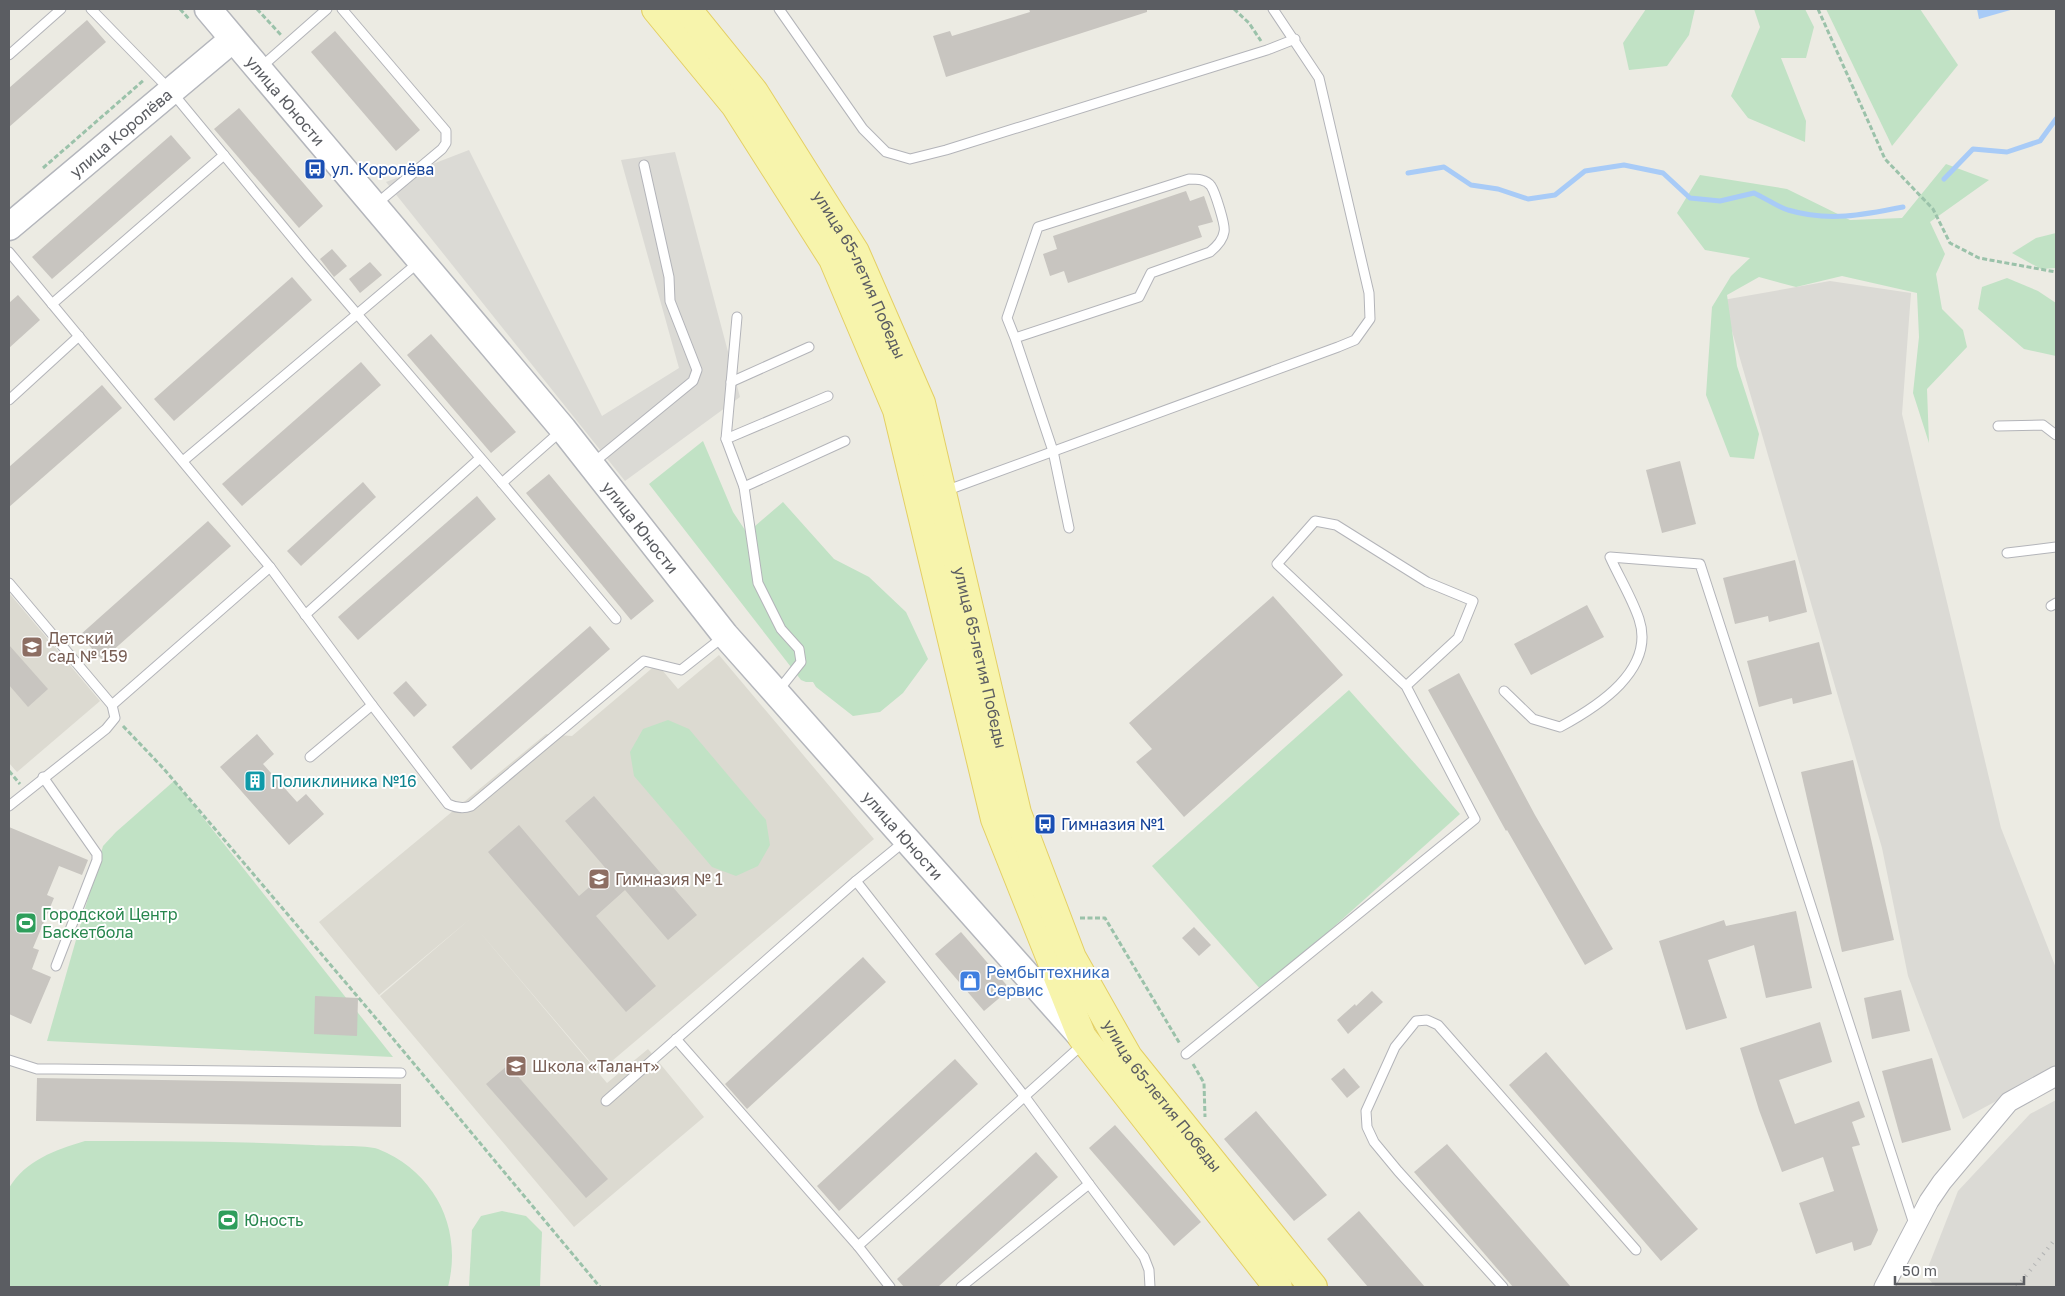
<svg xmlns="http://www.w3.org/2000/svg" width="2065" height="1296" viewBox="0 0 2065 1296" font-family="'Golos Text',sans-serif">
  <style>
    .industrial { fill: #dbdad5 }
    .education { fill: #dcdad1 }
    .green { fill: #c1e2c5 }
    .water { fill: #a8cbf7 }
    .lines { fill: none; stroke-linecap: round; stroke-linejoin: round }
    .stream { stroke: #a8cbf7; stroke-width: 5 }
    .building { fill: #c8c5c0 }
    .lane-casing { stroke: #b3b4b9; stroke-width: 11 }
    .street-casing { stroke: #b3b4b9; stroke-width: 21 }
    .secondary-casing { stroke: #b4b6bc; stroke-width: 29 }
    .primary-casing { stroke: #e4cf64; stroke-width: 30 }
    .path { stroke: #9bc2aa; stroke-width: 3; stroke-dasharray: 5 2.5; stroke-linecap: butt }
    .lane { stroke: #fff; stroke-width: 9 }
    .street { stroke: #fff; stroke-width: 19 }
    .secondary { stroke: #fff; stroke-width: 26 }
    .primary { stroke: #f7f4ac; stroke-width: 28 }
    .rail { stroke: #b3b4b4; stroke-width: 4; stroke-dasharray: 1 6; stroke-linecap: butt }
    .labels { text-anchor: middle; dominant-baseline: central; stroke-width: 4; stroke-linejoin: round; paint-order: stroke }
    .street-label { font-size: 16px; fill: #5b5d62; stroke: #fff }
    .transit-label { font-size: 16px; fill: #164399; stroke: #fff; text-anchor: start }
    .education-label { font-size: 16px; fill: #785e54; stroke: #fff; text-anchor: start }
    .culture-label { font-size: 16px; fill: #0d838f; stroke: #fff; text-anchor: start }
    .leisure-label { font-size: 16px; fill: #27864d; stroke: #fff; text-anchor: start }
    .shop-label { font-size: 16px; fill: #366cbe; stroke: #fff; text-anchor: start }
  </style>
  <rect width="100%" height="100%" fill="#ecebe3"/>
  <g class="industrial">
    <polygon points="469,150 602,416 679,368 621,160 675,152 740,397 625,481 386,182"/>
    <polygon points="1830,281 1911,293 1902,414 2001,828 2056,968 2056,1069 1963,1119 1908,976 1882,848 1723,300"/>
    <polygon points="2056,1100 2056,1287 1936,1287 1925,1275 1958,1191 2030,1114"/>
  </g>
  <g class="education">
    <polygon points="9,593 100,701 17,772 9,763"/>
    <polygon points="719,655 874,839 599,1072 478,930 607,1083 648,1049 704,1117 574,1227 380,996 470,919 379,995 319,922 546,734 572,736 657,664 678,689"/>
  </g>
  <g class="green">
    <polygon points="1646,9 1695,9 1689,35 1667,66 1629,70 1623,43"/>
    <polygon points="1754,9 1805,9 1814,27 1806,58 1781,58 1806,121 1805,142 1748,118 1731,96 1760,27"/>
    <polygon points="1826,9 1920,9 1958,65 1892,146"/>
    <polygon points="1946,164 1989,180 1930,222 1945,254 1936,274 1942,309 1963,330 1967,347 1927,389 1929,443 1913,393 1919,337 1917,293 1842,276 1796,287 1759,277 1727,295 1737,366 1759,434 1754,459 1730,457 1706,395 1712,307 1731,276 1750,258 1705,250 1677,213 1700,175 1787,189 1850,220 1902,218"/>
    <polygon points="2056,233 2056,268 2041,269 2012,253 2036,238"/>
    <polygon points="2007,278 2038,291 2056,303 2056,356 2024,349 1978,309 1982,287"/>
    <polygon points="703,441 733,512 747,533 783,502 834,559 869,577 906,612 928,659 903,693 880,712 853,716 816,687 813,682 806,682 801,680 649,484"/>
    <polygon points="1349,690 1460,814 1262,991 1152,866"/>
    <polygon points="668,720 689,729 766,820 770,845 758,866 736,876 712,867 634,776 630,752 643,729"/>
    <polygon points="174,781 393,1057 47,1041 103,846 116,832"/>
    <path d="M85,1141C161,1141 237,1141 313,1145C327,1146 367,1145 378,1149C435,1172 463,1228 448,1287H9V1188C26,1160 55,1150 85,1141Z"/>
    <polygon points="502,1211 526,1216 542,1232 540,1287 469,1287 472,1230 481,1216"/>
  </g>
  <polygon class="water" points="1977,9 2014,9 1979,19"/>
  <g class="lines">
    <g class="stream">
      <path d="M1408,173L1444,167L1471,185L1498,189L1528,199L1555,195L1585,171L1624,165L1663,173L1690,198L1720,201L1754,193C1765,198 1776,206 1788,210C1828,222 1863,215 1903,207"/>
      <polyline points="1944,179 1973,149 2007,152 2040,141 2056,119"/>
    </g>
  </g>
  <g class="building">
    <polygon points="1029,9 1147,9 1147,12 946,77 933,36 950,31 952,36 1030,12"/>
    <polygon points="87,20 106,42 9,127 9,88"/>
    <polygon points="335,31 420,130 396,151 311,52"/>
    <polygon points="239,108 323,206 299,228 214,129"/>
    <polygon points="171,135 191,158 52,279 32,257"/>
    <polygon points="1186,191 1190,201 1204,196 1213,222 1198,226 1202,237 1068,283 1064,271 1050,276 1043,254 1057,249 1053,236"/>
    <polygon points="332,249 347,266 334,277 320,259"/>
    <polygon points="370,262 382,275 360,293 349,279"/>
    <polygon points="292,277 312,300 174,421 154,399"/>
    <polygon points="18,295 40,320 9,348 9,303"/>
    <polygon points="431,334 516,432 491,453 407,355"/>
    <polygon points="361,362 381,385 242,506 222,484"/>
    <polygon points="102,385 122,408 9,507 9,467"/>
    <polygon points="1680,461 1696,524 1662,533 1646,470"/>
    <polygon points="549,474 654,601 631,620 526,493"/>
    <polygon points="363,482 376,497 301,566 287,551"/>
    <polygon points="477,496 496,519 358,640 338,617"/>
    <polygon points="208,521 231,546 102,660 80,635"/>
    <polygon points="1795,560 1807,612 1769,622 1768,616 1735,624 1723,578"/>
    <polygon points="1273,596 1343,675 1184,817 1136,762 1152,749 1129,723"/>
    <polygon points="1587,605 1604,637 1531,675 1514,644"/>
    <polygon points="590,626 610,649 471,770 452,747"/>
    <polygon points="1819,642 1832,694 1793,704 1792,698 1759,707 1747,661"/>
    <polygon points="9,645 48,689 28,707 9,685"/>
    <polygon points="1459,673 1535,815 1613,949 1585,965 1507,830 1506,831 1428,690"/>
    <polygon points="406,681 427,705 414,717 393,693"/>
    <polygon points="257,734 274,754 263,764 297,802 306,794 324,814 289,845 220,767"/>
    <polygon points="1853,760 1894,940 1842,952 1801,772"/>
    <polygon points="594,796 697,915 668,940 625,890 596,916 656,986 626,1012 488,852 519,825 579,896 608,871 565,821"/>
    <polygon points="9,827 88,860 82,875 59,866 47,895 54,898 33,948 39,950 32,969 51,977 31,1024 9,1014"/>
    <polygon points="1796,911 1812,988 1766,998 1754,945 1708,960 1727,1018 1686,1030 1659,941 1724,920 1726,926"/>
    <polygon points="1194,927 1211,945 1199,956 1182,938"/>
    <polygon points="961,932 1010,989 984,1011 935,954"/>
    <polygon points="863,957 886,982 747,1109 725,1084"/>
    <polygon points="1901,990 1910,1031 1872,1039 1864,998"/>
    <polygon points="1372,991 1383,1002 1348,1034 1337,1020 1355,1004 1356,1006"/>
    <polygon points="315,996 358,998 357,1036 314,1034"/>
    <polygon points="1820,1022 1832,1062 1779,1080 1795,1124 1859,1101 1865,1117 1852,1122 1860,1145 1852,1147 1878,1230 1871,1245 1854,1251 1852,1242 1816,1254 1799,1203 1834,1191 1823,1157 1782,1172 1759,1110 1740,1048"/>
    <polygon points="1546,1052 1698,1229 1661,1261 1509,1085"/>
    <polygon points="1932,1058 1951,1130 1902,1143 1882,1071"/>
    <polygon points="955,1059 978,1084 839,1211 817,1186"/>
    <polygon points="508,1065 608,1179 586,1198 486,1084"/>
    <polygon points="1344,1068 1360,1087 1347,1098 1331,1079"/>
    <polygon points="37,1078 401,1084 401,1127 36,1121"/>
    <polygon points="1256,1111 1327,1195 1294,1221 1224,1139"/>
    <polygon points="1115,1125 1201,1222 1174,1246 1089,1148"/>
    <polygon points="1447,1144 1571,1287 1513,1287 1414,1172"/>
    <polygon points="1036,1152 1058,1177 938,1287 904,1287 897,1279"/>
    <polygon points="1359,1211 1425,1287 1368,1287 1327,1239"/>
  </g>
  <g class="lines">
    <g class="lane-casing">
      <g id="lane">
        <polyline points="91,9 171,91 309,258 502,483 616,619"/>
        <polyline points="342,9 446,131 446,143 442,149 375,205"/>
        <polyline points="779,9 863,129 886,152 910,159 946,150 1267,50 1295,39"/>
        <polyline points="9,55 61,9"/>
        <polyline points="260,68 327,9"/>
        <path d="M9,252L270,567L372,705L448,804C456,808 463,809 471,806L644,661L681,670L723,637"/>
        <polyline points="52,304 224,155"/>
        <path d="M1015,338L1007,318L1038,227L1189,179C1197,179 1206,179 1211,186C1215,192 1226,226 1224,232C1223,240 1216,247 1210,252L1151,273L1139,297L1015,338L1053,451L1069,528"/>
        <polyline points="731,382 809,347"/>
        <polyline points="9,400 79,336"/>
        <polyline points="1998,426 2043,425 2056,435"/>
        <polyline points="726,439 737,317"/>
        <polyline points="183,461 419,262"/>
        <polyline points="593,463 693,381 697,370 670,301 669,277 644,165"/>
        <polyline points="502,483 561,431"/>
        <polyline points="744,487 726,439 828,396"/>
        <polyline points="945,491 1338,347 1355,340 1370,319 1369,293 1319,78 1273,9"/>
        <polyline points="2007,553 2056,547"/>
        <polyline points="9,583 112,705 115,718 106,729 9,806"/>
        <polyline points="2051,606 2056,603"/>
        <polyline points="305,615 480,458"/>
        <polyline points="778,691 801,662 799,649 781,629 758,583 744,487 845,441"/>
        <path d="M1504,691L1533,719L1560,727C1597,707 1656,670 1639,619C1632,598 1619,577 1610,557L1700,564L1915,1227"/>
        <polyline points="112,705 270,567"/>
        <polyline points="310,757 372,705"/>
        <polyline points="43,777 97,854 97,860 56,966"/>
        <polyline points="856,881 1025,1097 1089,1184"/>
        <polyline points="676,1039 858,1246"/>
        <polyline points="1186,1054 1475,819 1406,686 1458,638 1473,601 1427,582 1336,525 1315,521 1277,564 1406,686"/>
        <polyline points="9,1060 37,1069 56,1069 401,1073"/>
        <polyline points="606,1101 856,881 905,841"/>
        <polyline points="890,1287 858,1246 1083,1044"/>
        <polyline points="961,1287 1089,1184 1144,1257 1149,1270 1150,1287"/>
        <polyline points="1503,1287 1398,1171 1374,1142 1367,1127 1366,1111 1395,1047 1416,1021 1427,1020 1438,1025 1636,1250"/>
      </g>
    </g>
    <g class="street-casing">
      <polyline id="street" points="1884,1287 1929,1201 1942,1182 2009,1102 2056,1076"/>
    </g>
    <g class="secondary-casing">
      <g id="secondary">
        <path id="s1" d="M208,9L563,429L725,635L1080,1035"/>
        <path id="s2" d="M9,227L233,39"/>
      </g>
    </g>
    <g class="primary-casing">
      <g id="primary">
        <polyline points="656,9 735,105 833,259 897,410 995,819 1082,1037 1278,1287"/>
        <path id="s3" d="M687,9L754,92L855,252L921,403L1017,813L1072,958L1128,1057L1313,1287"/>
      </g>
    </g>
    <g class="path">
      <polyline points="180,9 189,19"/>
      <polyline points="257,9 281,35"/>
      <polyline points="1234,9 1249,23 1261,41"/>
      <polyline points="1818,9 1885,159 1933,209 1950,243 1979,258 2056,272"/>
      <polyline points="43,168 144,80"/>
      <polyline points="123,726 164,769 380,1023 600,1287"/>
      <polyline points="9,771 20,784"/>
      <polyline points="1080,918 1105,918 1180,1044"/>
      <polyline points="1193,1064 1204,1083 1205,1117"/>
    </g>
    <use href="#lane" class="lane"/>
    <use href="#street" class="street"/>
    <use href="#secondary" class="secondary"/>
    <use href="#primary" class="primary"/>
    <polyline class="rail" points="2017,1287 2056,1238"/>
  </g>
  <defs>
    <g id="bus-square" transform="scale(1.125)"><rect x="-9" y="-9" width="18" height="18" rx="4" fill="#1a4fb4" stroke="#fff"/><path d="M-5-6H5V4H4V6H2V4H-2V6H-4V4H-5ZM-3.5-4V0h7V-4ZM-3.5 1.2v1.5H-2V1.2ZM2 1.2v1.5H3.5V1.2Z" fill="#fff"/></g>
    <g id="school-square" transform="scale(1.125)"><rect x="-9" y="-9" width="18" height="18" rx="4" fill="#8d6e63" stroke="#fff"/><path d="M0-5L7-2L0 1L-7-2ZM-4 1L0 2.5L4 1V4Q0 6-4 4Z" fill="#fff"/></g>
    <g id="building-square" transform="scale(1.125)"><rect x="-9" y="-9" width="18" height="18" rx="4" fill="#0f9aa8" stroke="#fff"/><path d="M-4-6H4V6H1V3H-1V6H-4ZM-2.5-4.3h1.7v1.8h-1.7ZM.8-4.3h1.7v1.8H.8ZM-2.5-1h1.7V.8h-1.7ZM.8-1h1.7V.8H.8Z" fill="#fff"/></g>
    <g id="stadium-square" transform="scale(1.125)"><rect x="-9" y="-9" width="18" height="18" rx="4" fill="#2e9e5b" stroke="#fff"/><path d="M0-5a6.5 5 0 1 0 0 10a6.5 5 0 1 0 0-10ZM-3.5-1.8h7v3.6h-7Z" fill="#fff"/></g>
    <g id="shop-square" transform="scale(1.125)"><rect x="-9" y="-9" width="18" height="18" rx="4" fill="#3f7fe0" stroke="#fff"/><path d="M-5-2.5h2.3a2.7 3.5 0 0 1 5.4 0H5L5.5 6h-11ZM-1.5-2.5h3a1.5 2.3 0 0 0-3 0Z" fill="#fff"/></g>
  </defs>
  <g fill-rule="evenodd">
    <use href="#bus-square" x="315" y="169"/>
    <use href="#school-square" x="32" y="647"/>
    <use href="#building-square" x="255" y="781"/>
    <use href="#bus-square" x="1045" y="824"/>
    <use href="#school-square" x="599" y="879"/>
    <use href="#stadium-square" x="26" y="923"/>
    <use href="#shop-square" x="970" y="981"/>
    <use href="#school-square" x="516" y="1066"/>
    <use href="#stadium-square" x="228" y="1220"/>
  </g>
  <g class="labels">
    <g class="street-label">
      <text stroke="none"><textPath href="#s1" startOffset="120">улица Юности</textPath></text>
      <text stroke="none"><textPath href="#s2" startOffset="146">улица Королёва</textPath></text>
      <text stroke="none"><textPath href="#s3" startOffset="318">улица 65-летия Победы</textPath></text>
      <text stroke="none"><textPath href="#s1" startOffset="675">улица Юности</textPath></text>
      <text stroke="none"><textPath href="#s3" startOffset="722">улица 65-летия Победы</textPath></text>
      <text stroke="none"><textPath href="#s1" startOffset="1080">улица Юности</textPath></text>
      <text stroke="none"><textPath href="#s3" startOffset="1202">улица 65-летия Победы</textPath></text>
    </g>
    <g class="transit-label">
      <text x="331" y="169">ул. Королёва</text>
      <text x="1061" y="824">Гимназия №1</text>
    </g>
    <g class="education-label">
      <text x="48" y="638">Детский<tspan x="48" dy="18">сад № 159</tspan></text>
      <text x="615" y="879">Гимназия № 1</text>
      <text x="532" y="1066">Школа «Талант»</text>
    </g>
    <g class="culture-label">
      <text x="271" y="781">Поликлиника №16</text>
    </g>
    <g class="leisure-label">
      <text x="42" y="914">Городской Центр<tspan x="42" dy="18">Баскетбола</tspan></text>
      <text x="244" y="1220">Юность</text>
    </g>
    <g class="shop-label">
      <text x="986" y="972">Рембыттехника<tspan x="986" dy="18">Сервис</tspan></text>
    </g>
  </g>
  <rect width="2065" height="1296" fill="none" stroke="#5b5d62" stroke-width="20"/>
  <path d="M1895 1276v8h129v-8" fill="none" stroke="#5b5d62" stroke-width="2.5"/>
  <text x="1902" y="1276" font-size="15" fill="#5b5d62" stroke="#ffffff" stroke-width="4" paint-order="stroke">50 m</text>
</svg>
